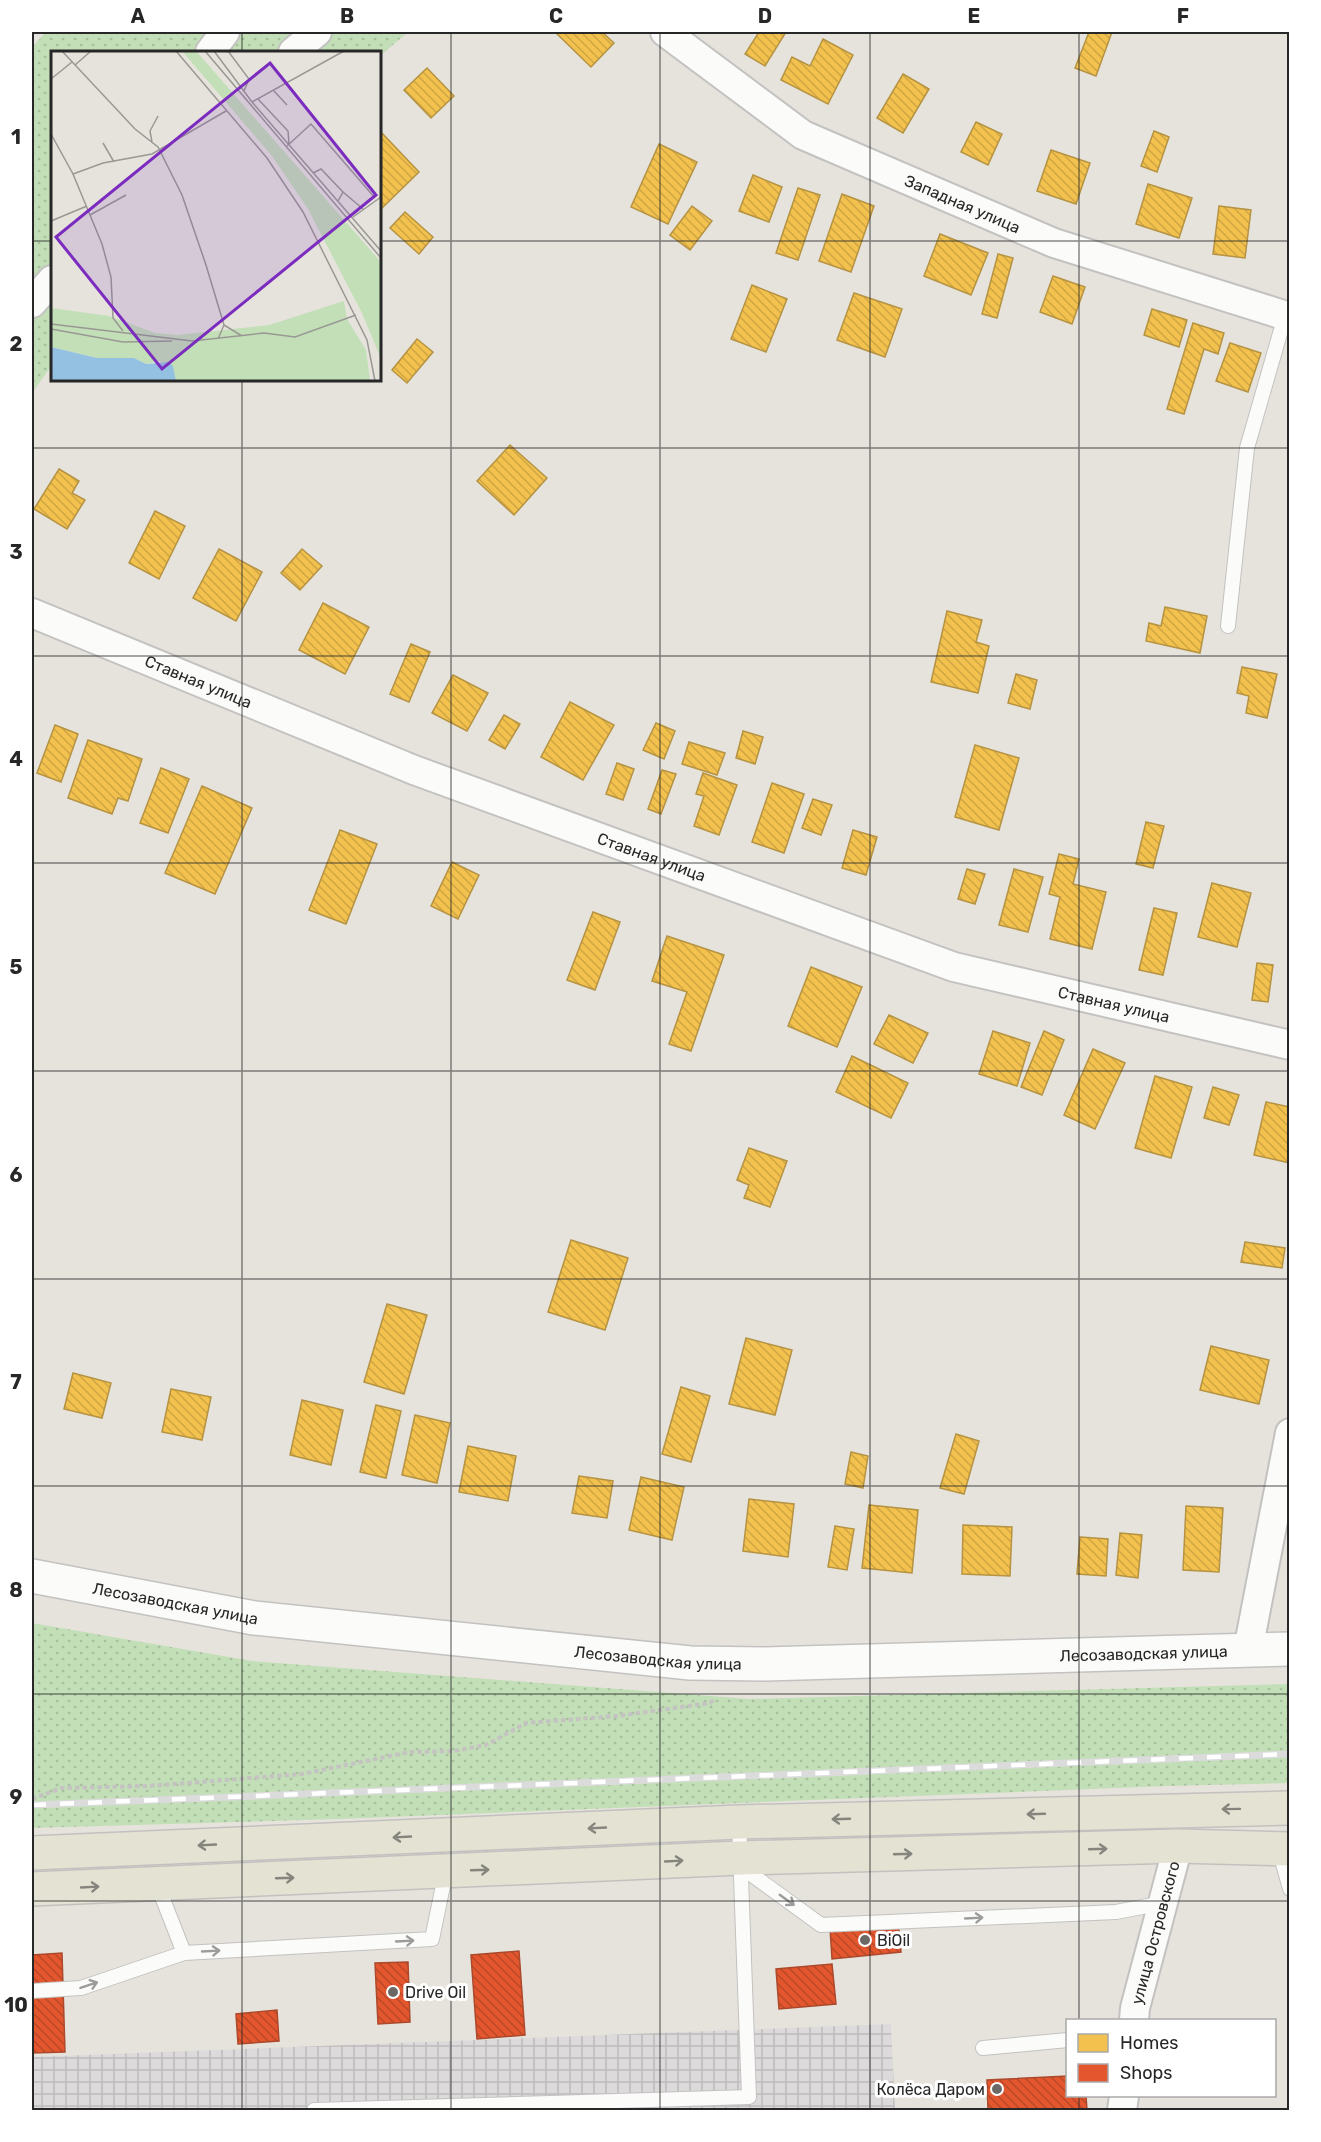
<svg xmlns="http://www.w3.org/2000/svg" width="1321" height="2142" viewBox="0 0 1321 2142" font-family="Rubik,sans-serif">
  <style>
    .industrial { fill: url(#industrial-grid) }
    .grass { fill: url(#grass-dots) }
    .homes { fill: url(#homes-back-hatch); stroke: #b59342; stroke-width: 1.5 }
    .shops { fill: url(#shops-back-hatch); stroke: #ab492c; stroke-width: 1.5 }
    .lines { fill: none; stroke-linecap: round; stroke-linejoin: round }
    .service-casing { stroke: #c3c2c1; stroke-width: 16 }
    .minor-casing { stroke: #c3c2c1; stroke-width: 32 }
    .tertiary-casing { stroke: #c3c2c1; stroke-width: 36 }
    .primary-casing { stroke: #c3c1bf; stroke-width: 36 }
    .path { stroke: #c4c3c2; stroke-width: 4; stroke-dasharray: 4.5 3; stroke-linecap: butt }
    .service { stroke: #fbfbfa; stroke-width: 14 }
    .minor { stroke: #fbfbfa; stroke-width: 28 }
    .tertiary { stroke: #fbfbfa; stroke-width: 33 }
    .primary { stroke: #e3e2d3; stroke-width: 33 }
    .rail-casing { stroke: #dcdbdc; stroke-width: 7 }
    .rail { stroke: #fff; stroke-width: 4.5; stroke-dasharray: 14; stroke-linecap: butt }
    .oneway { stroke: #85847d }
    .oneway2 { stroke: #9c9c9b }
    .grid { fill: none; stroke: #272727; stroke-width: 1.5; stroke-opacity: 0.55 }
    .poi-dot { fill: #6a6966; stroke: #fff; stroke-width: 2 }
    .labels { text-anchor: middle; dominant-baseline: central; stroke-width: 6; stroke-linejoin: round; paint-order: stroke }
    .street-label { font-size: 16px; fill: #272727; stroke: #fff }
    .poi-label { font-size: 16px; fill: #272727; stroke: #fff; text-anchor: start }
    .inset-road { fill: none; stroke: #9a9894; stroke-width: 1.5 }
    .view { fill: #7b2cbf; fill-opacity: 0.15; stroke: #7b2cbf; stroke-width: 3 }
    .inset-edge { fill: none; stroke: #272727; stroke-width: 3 }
    .neatline { fill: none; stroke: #272727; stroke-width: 2 }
    .grid-label { font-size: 20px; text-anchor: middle; font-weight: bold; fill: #272727 }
  </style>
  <defs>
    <pattern id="industrial-grid" width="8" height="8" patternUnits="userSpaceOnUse" patternTransform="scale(1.5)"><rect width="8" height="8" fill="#dddadb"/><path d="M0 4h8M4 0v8" fill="none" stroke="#bebbbc"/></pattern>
    <pattern id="grass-dots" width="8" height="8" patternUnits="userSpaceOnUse" patternTransform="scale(1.5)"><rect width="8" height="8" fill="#c2dfb7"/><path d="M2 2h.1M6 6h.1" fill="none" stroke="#a7bf9d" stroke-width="1.8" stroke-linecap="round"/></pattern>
    <pattern id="homes-back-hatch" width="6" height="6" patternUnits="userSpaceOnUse" patternTransform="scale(1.5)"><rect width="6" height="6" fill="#f2c14e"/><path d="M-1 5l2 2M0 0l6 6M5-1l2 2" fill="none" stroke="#d0a644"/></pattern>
    <pattern id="shops-back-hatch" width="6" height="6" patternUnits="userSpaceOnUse" patternTransform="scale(1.5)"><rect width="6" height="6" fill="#e4572e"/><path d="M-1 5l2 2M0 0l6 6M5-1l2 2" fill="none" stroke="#b94827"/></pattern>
  </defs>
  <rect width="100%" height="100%" fill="#e6e3dc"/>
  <polygon class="industrial" points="891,2024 895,2110 32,2110 32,2057"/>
  <g class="grass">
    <polygon points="46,32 408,32 380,56 380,52 52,52 52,365 32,393 32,47"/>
    <polygon points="32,1623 252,1661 749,1699 1289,1684 1289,1783 1167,1786 338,1819 32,1828"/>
  </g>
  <g class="homes">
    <polygon points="555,32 602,32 614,43 591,67"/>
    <polygon points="759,32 786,32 765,66 745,54"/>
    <polygon points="1089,32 1112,32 1096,76 1075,68"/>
    <polygon points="823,39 853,55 828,104 781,80 792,57 810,66"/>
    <polygon points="427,68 454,96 431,118 404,90"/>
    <polygon points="903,74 929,89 903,133 877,118"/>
    <polygon points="976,122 1002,134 988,165 961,152"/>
    <polygon points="380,131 419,172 380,210"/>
    <polygon points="1154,131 1169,137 1157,172 1141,166"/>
    <polygon points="659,144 697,162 668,224 631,207"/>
    <polygon points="1051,150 1090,163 1076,204 1037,191"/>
    <polygon points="753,175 782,187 769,222 739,211"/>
    <polygon points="1148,184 1192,198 1179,238 1136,224"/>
    <polygon points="798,188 820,195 798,260 776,253"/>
    <polygon points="842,194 874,206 851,272 819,261"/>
    <polygon points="692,206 712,221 690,250 670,235"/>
    <polygon points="1219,206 1251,210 1245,258 1213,254"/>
    <polygon points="405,212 433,237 419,254 390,228"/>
    <polygon points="940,234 988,253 971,295 924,276"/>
    <polygon points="998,254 1013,258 997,318 982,314"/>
    <polygon points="1053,276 1085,287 1072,324 1040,312"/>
    <polygon points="752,285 787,299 766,352 731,339"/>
    <polygon points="854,293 902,309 885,357 837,340"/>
    <polygon points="1152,309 1187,320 1179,347 1144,335"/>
    <polygon points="1193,323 1224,333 1218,354 1204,349 1184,414 1167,409"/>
    <polygon points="417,339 433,352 407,383 392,370"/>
    <polygon points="1230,343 1261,353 1248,392 1216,381"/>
    <polygon points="510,445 547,478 514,515 477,481"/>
    <polygon points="59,469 79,481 72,493 85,500 67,529 34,509"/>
    <polygon points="155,511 185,526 159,579 129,563"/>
    <polygon points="219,549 262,572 236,621 193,598"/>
    <polygon points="302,549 322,566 300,590 281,573"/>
    <polygon points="323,603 369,627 345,674 299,650"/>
    <polygon points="1165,607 1207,616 1200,653 1146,641 1149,623 1161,626"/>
    <polygon points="947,611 982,620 976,642 989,646 978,693 931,682"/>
    <polygon points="411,644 430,652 409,702 390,694"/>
    <polygon points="1242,667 1277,674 1267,718 1246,713 1249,696 1237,693"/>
    <polygon points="1016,674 1037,680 1030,709 1008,703"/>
    <polygon points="453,675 488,693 467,731 432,713"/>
    <polygon points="570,702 614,725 583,780 541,757"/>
    <polygon points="504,715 520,724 505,749 489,740"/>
    <polygon points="656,723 675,731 664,759 643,750"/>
    <polygon points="55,725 78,734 61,782 37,773"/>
    <polygon points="743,731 763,737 755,764 736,758"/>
    <polygon points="88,740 142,759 128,801 118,798 112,814 68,798"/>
    <polygon points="689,742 725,753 717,775 682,764"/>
    <polygon points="975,745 1019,758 999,830 955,817"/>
    <polygon points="617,763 634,769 623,800 606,794"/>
    <polygon points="161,768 189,779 168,833 140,823"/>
    <polygon points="662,770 676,774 661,814 648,809"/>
    <polygon points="703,773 737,785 719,835 694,826 704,796 696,794"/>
    <polygon points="772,783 804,794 784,853 752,842"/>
    <polygon points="202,786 252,808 215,894 165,873"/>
    <polygon points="813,799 832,805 821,835 802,828"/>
    <polygon points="1146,822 1164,826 1153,868 1136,864"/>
    <polygon points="340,830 377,844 346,924 309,910"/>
    <polygon points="853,830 877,837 866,875 842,868"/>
    <polygon points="1059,854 1079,859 1073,884 1106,892 1092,949 1050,939 1060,897 1049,894"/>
    <polygon points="452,862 479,875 458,919 431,906"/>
    <polygon points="967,869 985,874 975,904 958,899"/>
    <polygon points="1014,869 1043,877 1028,932 999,925"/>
    <polygon points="1212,883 1251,893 1237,947 1198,937"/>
    <polygon points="1154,908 1177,913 1163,975 1139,970"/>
    <polygon points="593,912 620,922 595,990 567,980"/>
    <polygon points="667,936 724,955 691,1051 669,1044 687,992 652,981"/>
    <polygon points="1257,963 1273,965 1268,1002 1252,1000"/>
    <polygon points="811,967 862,987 837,1047 788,1026"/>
    <polygon points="889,1015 928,1033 913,1063 874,1044"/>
    <polygon points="993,1031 1030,1043 1017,1086 979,1074"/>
    <polygon points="1044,1031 1064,1040 1042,1095 1021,1087"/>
    <polygon points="1093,1049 1125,1063 1095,1129 1064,1115"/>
    <polygon points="852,1056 908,1083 891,1118 836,1092"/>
    <polygon points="1155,1076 1192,1087 1171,1158 1135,1148"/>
    <polygon points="1213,1087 1239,1095 1229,1125 1204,1118"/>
    <polygon points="1266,1102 1290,1107 1290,1163 1254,1155"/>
    <polygon points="749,1148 787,1161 770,1207 744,1198 749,1185 737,1180"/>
    <polygon points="571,1240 628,1258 605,1330 548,1312"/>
    <polygon points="1245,1242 1285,1248 1282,1268 1241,1262"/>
    <polygon points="387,1304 427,1315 404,1394 364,1382"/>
    <polygon points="746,1338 792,1350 775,1415 729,1404"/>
    <polygon points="1211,1346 1269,1360 1259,1404 1200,1390"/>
    <polygon points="73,1373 111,1383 102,1418 64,1409"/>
    <polygon points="681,1387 710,1396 691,1462 662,1454"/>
    <polygon points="171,1389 211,1397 202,1440 162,1432"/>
    <polygon points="302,1400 343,1410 331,1465 290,1455"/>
    <polygon points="376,1405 401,1411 386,1478 360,1472"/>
    <polygon points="415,1415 450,1423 437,1483 402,1475"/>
    <polygon points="956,1434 979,1441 964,1494 940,1488"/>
    <polygon points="468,1446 516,1456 508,1501 459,1492"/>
    <polygon points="851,1452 868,1456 863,1488 845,1484"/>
    <polygon points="579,1476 613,1481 607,1518 572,1513"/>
    <polygon points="641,1477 684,1487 672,1540 629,1530"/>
    <polygon points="749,1499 794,1504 788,1557 743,1551"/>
    <polygon points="869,1505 918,1510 912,1573 862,1568"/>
    <polygon points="1186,1506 1223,1508 1219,1572 1183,1570"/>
    <polygon points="963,1525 1012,1527 1010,1576 962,1574"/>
    <polygon points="835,1526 854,1529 847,1570 828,1567"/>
    <polygon points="1120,1533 1142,1535 1138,1578 1116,1575"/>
    <polygon points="1080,1537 1108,1539 1106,1576 1077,1574"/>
  </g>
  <g class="shops">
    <polygon points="898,1921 901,1952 832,1959 830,1928"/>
    <polygon points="519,1951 525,2035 477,2039 471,1955"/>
    <polygon points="62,1953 65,2052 32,2053 32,1955"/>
    <polygon points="408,1962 410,2022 378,2024 375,1963"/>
    <polygon points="832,1964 836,2004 779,2009 776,1969"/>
    <polygon points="277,2010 279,2041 238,2044 236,2014"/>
    <polygon points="1068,2076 1068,2096 1086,2096 1087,2110 988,2110 987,2080"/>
  </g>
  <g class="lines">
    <g class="service-casing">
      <g id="service">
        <polyline points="1228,626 1247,448 1285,316"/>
        <polyline points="1279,1849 1290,1889"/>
        <polyline points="740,1866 821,1925 1116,1912 1163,1903"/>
        <polyline points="157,1884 184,1953 432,1939 446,1871"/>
        <polyline points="32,1991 81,1988 184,1953"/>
        <polyline points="983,2048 1068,2040"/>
        <polyline points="314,2110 749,2097 739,1822"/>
      </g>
    </g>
    <g class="minor-casing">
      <g id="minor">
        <path id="s1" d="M665,32L803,135L1054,243L1290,317"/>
        <polyline points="210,52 225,32"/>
        <polyline points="293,52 317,32"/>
        <polyline points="32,303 52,280"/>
        <path id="s2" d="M32,613L414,770L954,967L1290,1045"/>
        <polyline points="1248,1650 1290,1433"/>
        <path id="s3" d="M1134,2020L1135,2008L1178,1846"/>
        <polyline points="1122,2110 1124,2096"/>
      </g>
    </g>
    <g class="tertiary-casing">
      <g id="tertiary">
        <path id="s4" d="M32,1576L254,1618L690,1663L765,1664L1290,1649"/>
      </g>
    </g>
    <g class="primary-casing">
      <g id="primary">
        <polyline points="32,1853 739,1822 1290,1808"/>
        <polyline points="32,1889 740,1858 1178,1846 1290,1849"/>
      </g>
    </g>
    <polyline class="path" points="32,1799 61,1788 149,1786 302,1774 410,1752 454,1751 486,1745 526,1723 617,1716 710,1703 715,1699"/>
    <use href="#service" class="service"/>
    <use href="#minor" class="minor"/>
    <use href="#tertiary" class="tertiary"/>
    <use href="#primary" class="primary"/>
    <g class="rail-casing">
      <polyline id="rail" points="32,1805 1290,1754"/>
    </g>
    <use href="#rail" class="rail"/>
  </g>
  <defs><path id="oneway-shaft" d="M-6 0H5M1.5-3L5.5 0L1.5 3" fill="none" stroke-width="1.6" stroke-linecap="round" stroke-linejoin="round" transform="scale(1.5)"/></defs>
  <g class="oneway">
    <use href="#oneway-shaft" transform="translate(1231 1809) rotate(179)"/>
    <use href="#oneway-shaft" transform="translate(1036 1814) rotate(178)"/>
    <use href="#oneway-shaft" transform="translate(841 1819) rotate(178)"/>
    <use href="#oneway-shaft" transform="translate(597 1828) rotate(177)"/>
    <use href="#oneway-shaft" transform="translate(402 1837) rotate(177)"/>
    <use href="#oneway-shaft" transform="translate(207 1845) rotate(177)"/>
    <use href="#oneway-shaft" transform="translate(1098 1849) rotate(-2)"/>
    <use href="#oneway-shaft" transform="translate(903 1854) rotate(-2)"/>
    <use href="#oneway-shaft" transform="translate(674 1861) rotate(-3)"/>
    <use href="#oneway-shaft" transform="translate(480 1870) rotate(-2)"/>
    <use href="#oneway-shaft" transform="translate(285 1878) rotate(-2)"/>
    <use href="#oneway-shaft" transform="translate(90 1887) rotate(-3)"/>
  </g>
  <g class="oneway2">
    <use href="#oneway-shaft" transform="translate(787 1900) rotate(36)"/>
    <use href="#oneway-shaft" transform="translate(974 1918) rotate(-3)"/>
    <use href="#oneway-shaft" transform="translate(405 1941) rotate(-3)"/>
    <use href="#oneway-shaft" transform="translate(211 1951) rotate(-3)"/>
    <use href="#oneway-shaft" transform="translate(89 1985) rotate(-18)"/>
  </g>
  <path class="grid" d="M242,32V52M451,32V2110M660,32V2110M870,32V2110M1079,32V2020M32,241H52M380,241H1290M242,380V2110M32,448H1290M32,656H1290M32,863H1290M32,1071H1290M32,1279H1290M32,1486H1290M32,1694H1290M32,1901H1290M1079,2096V2110"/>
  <g class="poi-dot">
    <circle cx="865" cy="1940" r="6"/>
    <circle cx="393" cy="1992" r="6"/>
    <circle cx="997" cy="2089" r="6"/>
  </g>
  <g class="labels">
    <g class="street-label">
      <text stroke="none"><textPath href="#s1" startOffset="346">Западная улица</textPath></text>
      <text stroke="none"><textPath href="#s2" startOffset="180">Ставная улица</textPath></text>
      <text stroke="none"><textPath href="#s2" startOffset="666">Ставная улица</textPath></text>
      <text stroke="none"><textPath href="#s2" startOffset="1152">Ставная улица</textPath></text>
      <text stroke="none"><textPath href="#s4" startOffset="146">Лесозаводская улица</textPath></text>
      <text stroke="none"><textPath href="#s4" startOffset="1118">Лесозаводская улица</textPath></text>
      <text stroke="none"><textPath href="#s4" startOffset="632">Лесозаводская улица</textPath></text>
      <text stroke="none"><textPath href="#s3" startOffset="90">улица Островского</textPath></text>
    </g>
    <g class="poi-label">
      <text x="877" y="1940">BiOil</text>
      <text x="405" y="1992">Drive Oil</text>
      <text x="985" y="2089" text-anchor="end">Колёса Даром</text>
    </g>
  </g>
  <g transform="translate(51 51)">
    <rect width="330" height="330" fill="#e6e3dc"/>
    <path d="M131,0H145L329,210L330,308L311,262L257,158L221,105ZM293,250L296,268L315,299L319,330H125L122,315L108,310L95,313L83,307H46L0,296V257L58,265L104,282L127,284L218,274Z" fill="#c2dfb7"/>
    <path d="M0,296L46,307H83L95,313L117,311L122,315L125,330H0Z" fill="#94c1e2"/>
    <path class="inset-road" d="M11,0L84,78L107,96L131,144L155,214L173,274L167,288M125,0L216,107L252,161L316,289L324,330M154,0L330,207M163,0L201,51L330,200M177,0L198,28L193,40M24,14L40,0M0,28L21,11M223,40L236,54M207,48L237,80L238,93M201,51L293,0M0,83L22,123L51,193L60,226L62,267L72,280M101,91L99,80L107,65M52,92L63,111M236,95L260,73L324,147M262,122L270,118L292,141L287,150M22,123L52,112L101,103L175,60M292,141L312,158M39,164L75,144M302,166L330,146M0,170L36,155M0,273L141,290L213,282L244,286L305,264M173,274L191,285M0,278L72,291L121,290"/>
    <path class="view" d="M219,12L325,144L111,318L5,186Z"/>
    <rect width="330" height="330" class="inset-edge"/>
  </g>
  <rect width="1321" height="2142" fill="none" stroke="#ffffff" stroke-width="66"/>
  <rect x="1066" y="2019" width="210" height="78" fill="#ffffff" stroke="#a9a9a9" stroke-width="1.5"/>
  <rect x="1078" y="2034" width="30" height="18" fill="#f2c14e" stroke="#a9a9a9" stroke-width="1.5"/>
  <text x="1120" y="2049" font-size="18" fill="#272727">Homes</text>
  <rect x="1078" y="2064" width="30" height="18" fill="#e4572e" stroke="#a9a9a9" stroke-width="1.5"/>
  <text x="1120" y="2079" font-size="18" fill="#272727">Shops</text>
  <rect x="33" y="33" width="1255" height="2076" class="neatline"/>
  <g class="grid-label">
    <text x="138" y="23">A</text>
    <text x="347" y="23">B</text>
    <text x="556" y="23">C</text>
    <text x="765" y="23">D</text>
    <text x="974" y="23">E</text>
    <text x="1183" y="23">F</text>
    <text x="16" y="144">1</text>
    <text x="16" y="351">2</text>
    <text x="16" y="559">3</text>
    <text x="16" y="766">4</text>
    <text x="16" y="974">5</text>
    <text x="16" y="1182">6</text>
    <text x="16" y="1389">7</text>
    <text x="16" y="1597">8</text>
    <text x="16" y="1804">9</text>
    <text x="16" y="2012">10</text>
  </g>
</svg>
